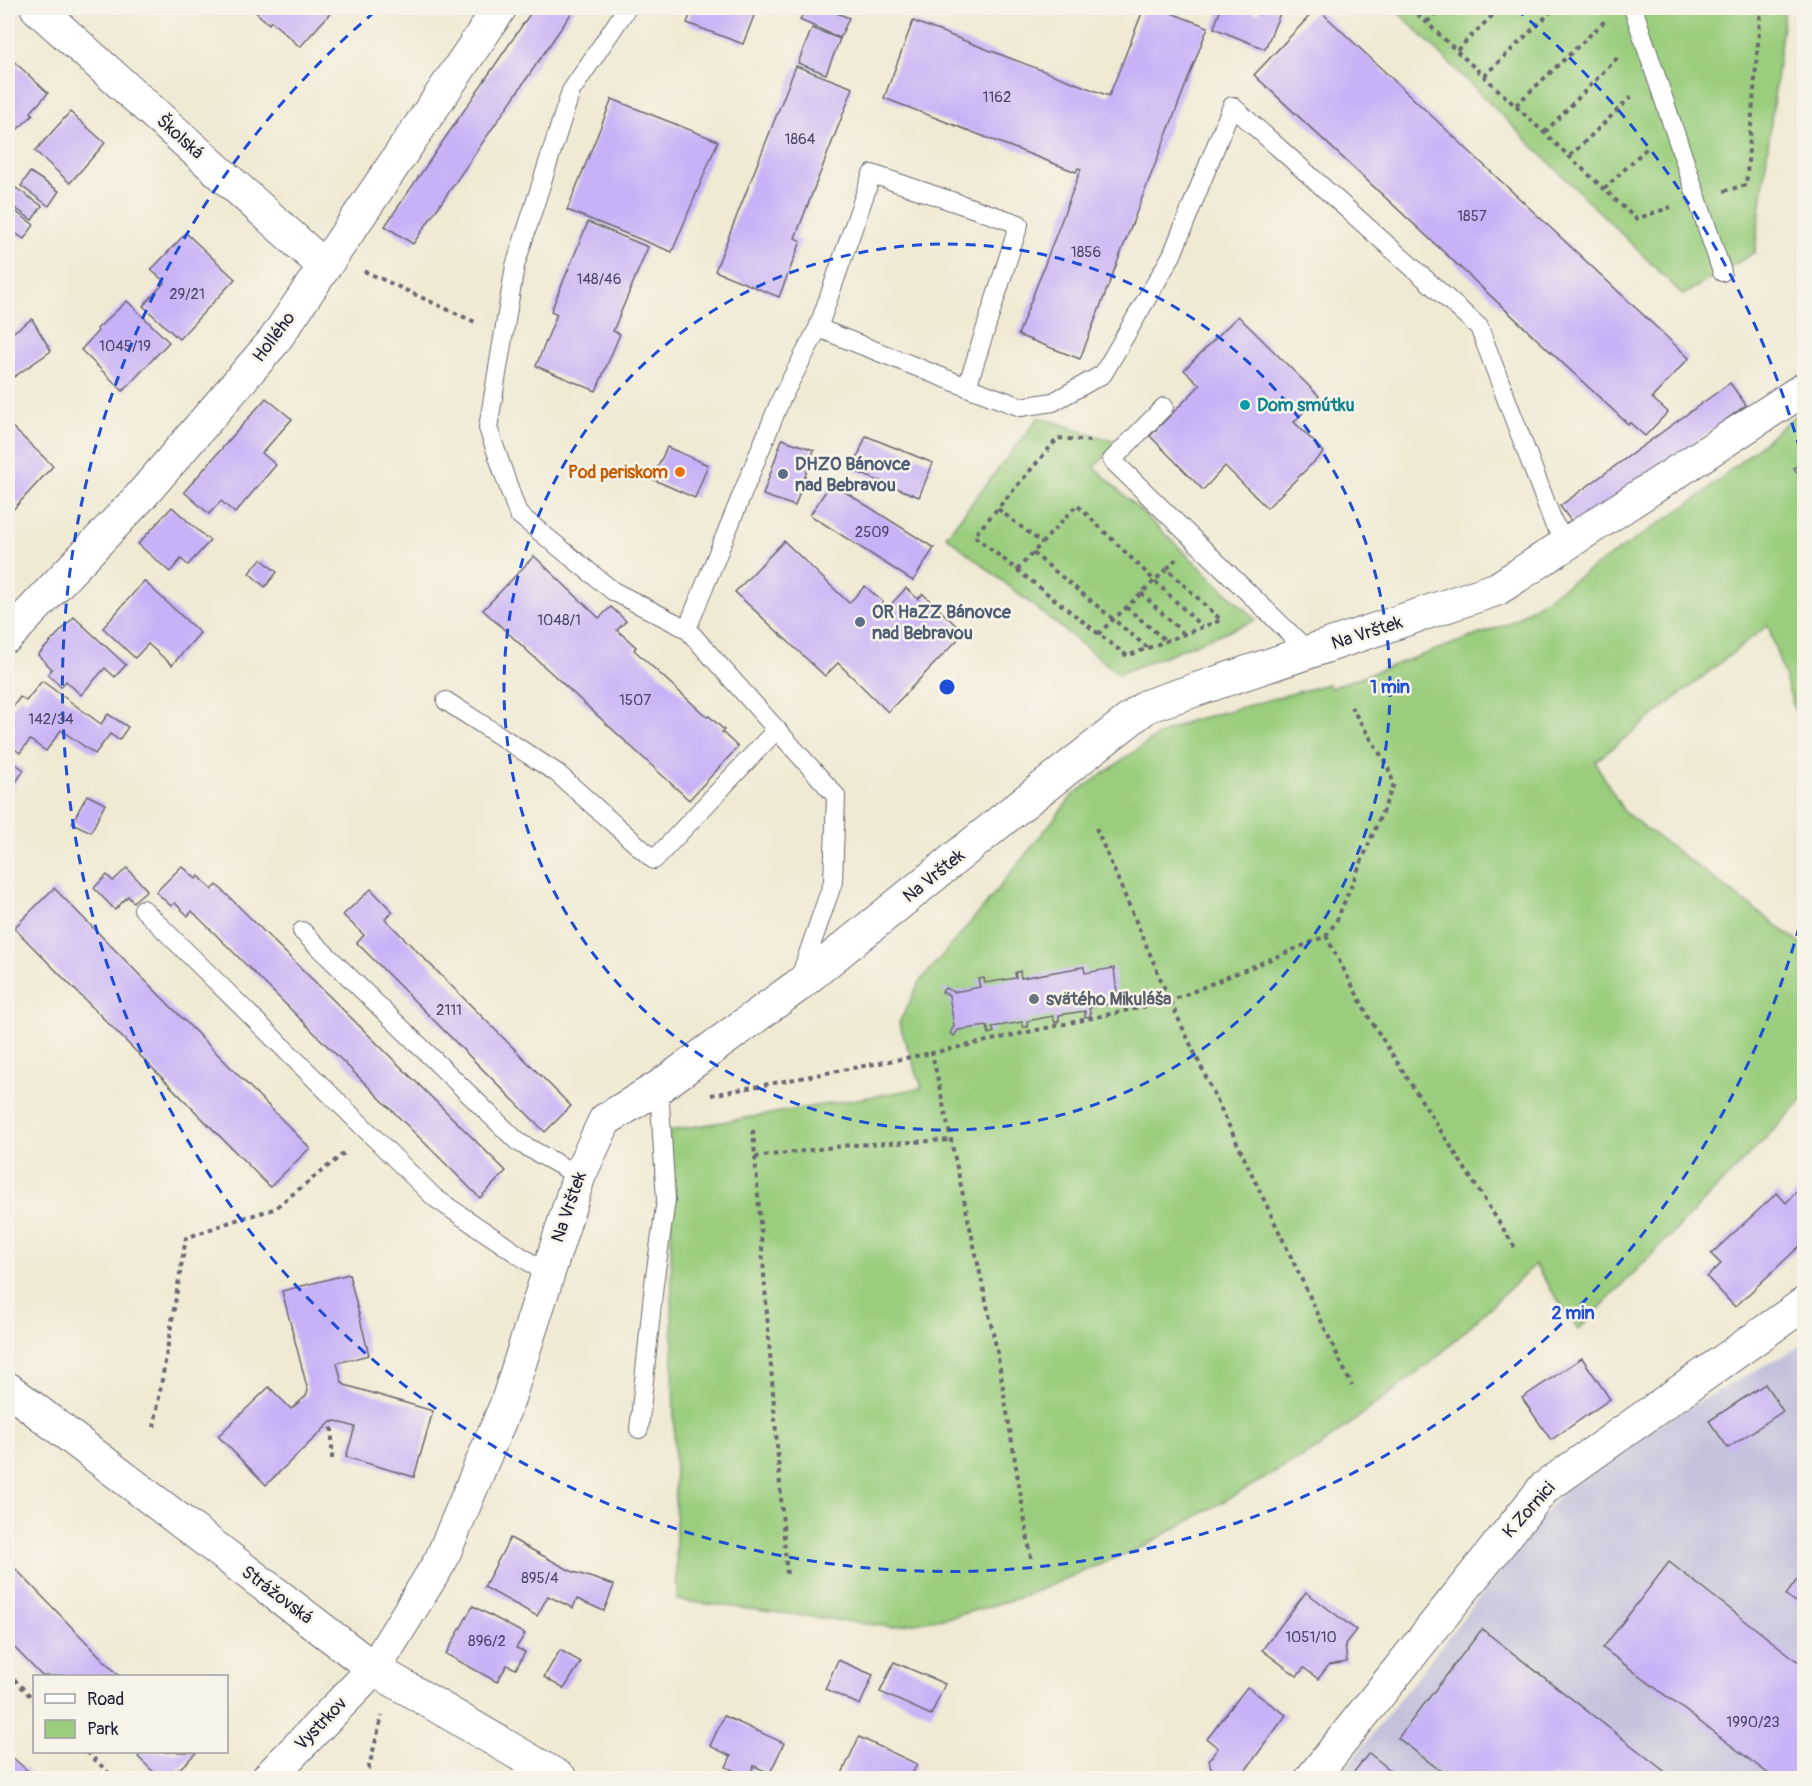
<svg xmlns="http://www.w3.org/2000/svg" width="1812" height="1786" viewBox="0 0 1812 1786" font-family="Pangolin,sans-serif">
  <style>
    .industrial { fill: #c3c1db }
    .green { fill: #9acd7d; stroke: #5e785c; stroke-width: 1.5 }
    .building { fill: #c7b1f7 }
    .lines { fill: none; stroke-linecap: round; stroke-linejoin: round }
    .service-casing { stroke: #6a6871; stroke-width: 20 }
    .minor-casing { stroke: #6a6871; stroke-width: 35 }
    .path { stroke: #6a6871; stroke-width: 4; stroke-dasharray: 4.5 4.5; stroke-linecap: butt }
    .service { stroke: #fff; stroke-width: 18 }
    .minor { stroke: #fff; stroke-width: 33 }
    .ring { fill: none; stroke: #1d4ed8; stroke-width: 3; stroke-dasharray: 10 8 }
    .culture-dot { fill: #0f9aa8; stroke: #f7f3e8; stroke-width: 2 }
    .food-dot { fill: #e8710a; stroke: #f7f3e8; stroke-width: 2 }
    .service-dot { fill: #5c6f8a; stroke: #f7f3e8; stroke-width: 2 }
    .worship-dot { fill: #6b7280; stroke: #f7f3e8; stroke-width: 2 }
    .labels { text-anchor: middle; dominant-baseline: central; stroke-width: 5; stroke-linejoin: round; paint-order: stroke }
    .number-label { font-size: 15px; fill: #4b466a }
    .street-label { font-size: 18px; fill: #22223b; stroke: #f7f3e8 }
    .culture-label { font-size: 18px; font-weight: bold; fill: #0d838f; stroke: #f7f3e8; text-anchor: start }
    .service-label { font-size: 18px; font-weight: bold; fill: #4e5e75; stroke: #f7f3e8; text-anchor: start }
    .food-label { font-size: 18px; font-weight: bold; fill: #c56008; stroke: #f7f3e8; text-anchor: end }
    .worship-label { font-size: 18px; font-weight: bold; fill: #5b616d; stroke: #f7f3e8; text-anchor: start }
    .centre { fill: #1d4ed8; stroke: #f7f3e8; stroke-width: 3 }
    .ring-label { font-size: 18px; text-anchor: middle; font-weight: bold; fill: #1d4ed8; stroke: #f7f3e8; stroke-width: 5; stroke-linejoin: round; paint-order: stroke }
  </style>
  <rect width="100%" height="100%" fill="#f7f3e8"/>
  <filter id="ink" filterUnits="userSpaceOnUse"><feTurbulence type="fractalNoise" baseFrequency=".0167" numOctaves="2"/><feDisplacementMap in="SourceGraphic" scale="12" xChannelSelector="R" yChannelSelector="G"/><feConvolveMatrix kernelMatrix="1 2 1 2 8 2 1 2 1" color-interpolation-filters="sRGB"/></filter>
  <filter id="wash" filterUnits="userSpaceOnUse"><feTurbulence type="fractalNoise" baseFrequency=".008" numOctaves="4" result="noise"/><feDisplacementMap in="SourceGraphic" scale="24" xChannelSelector="R" yChannelSelector="G"/><feGaussianBlur stdDeviation="1.35" result="paint"/><feColorMatrix in="noise" values="0 0 0 0 0 0 0 0 0 0 0 0 0 0 0 0 0 1.4 0 .05"/><feComposite in="paint" operator="in"/></filter>
  <g filter="url(#wash)">
    <rect width="100%" height="100%" fill="#f0ead4"/>
    <polygon class="industrial" points="1804,1344 1804,1778 1338,1778 1581,1467"/>
    <g class="green">
      <polygon points="1394,8 1785,8 1755,252 1683,295"/>
      <polygon points="1804,408 1804,739 1768,625 1595,762 1624,812 1804,946 1804,1099 1578,1330 1535,1265 1436,1358 1317,1449 1144,1546 1022,1597 955,1616 892,1627 677,1600 669,1131 922,1088 899,1023 919,983 986,904 1074,794 1154,738 1186,722 1328,684 1330,688 1508,624 1696,499"/>
      <polygon points="1039,417 1119,443 1094,467 1256,620 1119,674 946,536"/>
    </g>
    <g id="blocks">
      <g class="building">
        <polygon points="251,8 335,8 300,47 271,21 269,24"/>
        <polygon points="534,8 575,8 413,244 385,226"/>
        <polygon points="693,8 757,8 743,44 687,23"/>
        <polygon points="805,8 825,8 849,18 840,38 800,20"/>
        <polygon points="1144,8 1158,8 1208,27 1080,359 1018,335 1081,169 1078,168 1076,172 884,98 913,21 1109,96"/>
        <polygon points="1221,8 1232,8 1240,11 1241,8 1258,14 1260,8 1270,8 1281,11 1265,49 1214,28"/>
        <polygon points="1317,8 1689,358 1652,398 1668,412 1645,436 1630,423 1628,424 1254,75"/>
        <polygon points="812,28 840,39 826,74 798,63"/>
        <polygon points="8,56 48,93 31,112 33,115 8,138"/>
        <polygon points="796,66 853,88 795,238 801,241 779,297 715,271"/>
        <polygon points="612,99 718,141 672,252 567,210"/>
        <polygon points="70,112 105,143 70,183 35,151"/>
        <polygon points="30,172 59,191 49,206 21,186"/>
        <polygon points="16,188 42,206 32,220 8,203"/>
        <polygon points="8,206 34,225 24,239 8,228"/>
        <polygon points="588,222 648,247 613,331 620,334 596,391 536,366 557,314 551,311"/>
        <polygon points="186,233 235,279 179,339 143,306 165,282 151,270"/>
        <polygon points="127,301 169,342 123,391 81,350 98,331 97,329"/>
        <polygon points="1238,316 1319,396 1294,422 1324,452 1267,508 1225,466 1203,490 1150,436 1200,385 1184,370"/>
        <polygon points="32,319 51,351 8,381 8,336"/>
        <polygon points="1730,383 1746,405 1576,528 1560,506"/>
        <polygon points="266,398 292,419 262,453 276,465 235,513 221,501 209,514 184,492"/>
        <polygon points="8,423 53,466 8,515"/>
        <polygon points="866,436 933,463 919,497 852,470"/>
        <polygon points="782,439 814,450 795,506 763,495"/>
        <polygon points="667,447 708,465 695,498 652,479"/>
        <polygon points="1804,461 1804,483 1794,468"/>
        <polygon points="831,483 934,548 913,581 810,515"/>
        <polygon points="172,507 210,541 188,565 181,559 170,572 138,544"/>
        <polygon points="784,541 849,603 865,586 883,602 879,607 884,612 906,588 918,599 923,594 964,633 888,712 838,663 825,676 735,592"/>
        <polygon points="534,556 599,618 611,607 626,621 617,630 636,647 634,650 707,717 709,716 724,730 722,732 738,747 689,800 483,610"/>
        <polygon points="261,559 277,572 265,587 249,573"/>
        <polygon points="144,581 200,633 172,665 148,644 135,658 103,628"/>
        <polygon points="74,617 126,665 115,677 105,668 81,695 66,681 61,687 48,674 52,669 38,655"/>
        <polygon points="42,681 101,724 108,714 128,727 119,740 110,734 95,754 61,730 46,751 30,740 20,753 8,744 8,714 20,697 26,701"/>
        <polygon points="8,759 24,770 8,794"/>
        <polygon points="87,795 105,804 91,832 72,823"/>
        <polygon points="182,866 196,879 199,876 212,890 217,885 506,1171 480,1198 192,911 188,916 175,903 171,906 156,892"/>
        <polygon points="127,868 147,890 133,902 128,896 115,910 94,888 107,875 113,881"/>
        <polygon points="54,888 310,1148 270,1187 14,928"/>
        <polygon points="371,889 393,912 385,919 571,1106 545,1132 357,943 364,935 343,915"/>
        <polygon points="1082,967 1084,967 1085,973 1114,968 1118,1002 1089,1008 1091,1016 1085,1017 1085,1011 1059,1015 1059,1021 1055,1023 1053,1016 1027,1021 1028,1027 1023,1027 1022,1022 992,1027 994,1032 989,1034 987,1026 958,1030 954,1036 950,1033 954,1026 949,995 942,992 945,988 954,992 980,987 978,979 984,978 985,983 1016,978 1015,973 1020,971 1021,978"/>
        <polygon points="1798,1190 1804,1197 1804,1242 1735,1307 1707,1277 1721,1264 1711,1254 1777,1193 1786,1203"/>
        <polygon points="349,1274 369,1355 337,1363 342,1382 345,1385 433,1411 414,1477 346,1457 355,1427 336,1421 331,1422 266,1485 218,1436 269,1387 291,1409 306,1396 308,1391 282,1291"/>
        <polygon points="1582,1358 1610,1399 1551,1440 1522,1398"/>
        <polygon points="1765,1384 1783,1411 1728,1448 1709,1421"/>
        <polygon points="510,1538 571,1571 614,1585 604,1611 577,1599 573,1608 548,1596 537,1616 484,1587"/>
        <polygon points="8,1561 119,1676 42,1676 8,1641"/>
        <polygon points="1669,1562 1804,1666 1804,1778 1774,1778 1603,1648"/>
        <polygon points="1804,1570 1804,1609 1786,1595"/>
        <polygon points="1306,1592 1356,1630 1345,1644 1347,1662 1329,1665 1318,1679 1304,1668 1297,1676 1262,1650"/>
        <polygon points="473,1606 525,1634 516,1648 525,1652 516,1669 507,1665 497,1682 446,1654"/>
        <polygon points="1482,1629 1668,1774 1673,1778 1450,1778 1398,1738"/>
        <polygon points="560,1650 581,1662 564,1689 544,1677"/>
        <polygon points="838,1660 873,1675 860,1705 825,1689"/>
        <polygon points="894,1662 945,1684 931,1715 880,1692"/>
        <polygon points="1247,1687 1286,1715 1240,1778 1234,1778 1225,1772 1217,1774 1211,1768 1209,1760 1218,1748 1207,1739"/>
        <polygon points="724,1716 784,1743 770,1773 754,1766 748,1777 726,1767 731,1756 710,1746"/>
        <polygon points="859,1737 917,1764 910,1778 840,1778"/>
        <polygon points="143,1752 197,1752 170,1778 160,1778 138,1757"/>
        <polygon points="1369,1753 1400,1778 1349,1778"/>
        <polygon points="8,1754 13,1758 36,1778 8,1778"/>
      </g>
    </g>
  </g>
  <g filter="url(#ink)">
    <use href="#blocks" fill-opacity="0" stroke="#6a6871" stroke-width="1.5"/>
    <g class="lines">
      <g class="service-casing">
        <g id="service">
          <polyline points="627,8 571,91 515,266 488,428 518,514 613,591 687,629"/>
          <polyline points="1633,8 1722,272"/>
          <polyline points="967,387 1021,407 1053,402 1103,374 1172,255 1232,106 1479,327 1554,524 1568,543"/>
          <polyline points="1164,407 1112,460 1309,652"/>
          <polyline points="446,701 557,773 654,860 777,729"/>
          <polyline points="143,909 435,1198 547,1274"/>
          <polyline points="302,931 518,1142 579,1176"/>
          <polyline points="799,980 833,882 836,796 687,629 781,399 818,328 872,174 1019,224 967,387 818,328"/>
          <polyline points="639,1429 654,1284 666,1200 659,1087"/>
        </g>
      </g>
      <g class="minor-casing">
        <g id="minor">
          <polyline points="37,8 324,266"/>
          <polyline points="8,636 140,497 274,341 500,8"/>
          <polyline points="8,1389 374,1669 560,1778"/>
          <polyline points="268,1778 374,1669 441,1560 507,1403 579,1176 605,1120 659,1087 796,987 1022,804 1147,706 1497,589 1804,389"/>
          <polyline points="1312,1778 1544,1488 1804,1304"/>
        </g>
      </g>
      <g class="path">
        <polyline points="1411,8 1636,219 1671,207"/>
        <polyline points="1427,22 1441,8"/>
        <polyline points="1457,50 1500,8"/>
        <polyline points="1484,76 1555,8"/>
        <polyline points="1516,105 1607,19"/>
        <polyline points="1545,132 1620,55"/>
        <polyline points="1570,156 1632,96"/>
        <polyline points="1604,189 1649,146"/>
        <polyline points="1724,191 1746,185 1761,8"/>
        <polyline points="364,271 477,323"/>
        <polyline points="1090,441 1058,438 974,536 1127,656 1221,620 1167,569 1176,559"/>
        <polyline points="998,509 1042,543"/>
        <polyline points="1033,553 1148,648"/>
        <polyline points="1017,570 1077,505 1202,627"/>
        <polyline points="1141,593 1184,634"/>
        <polyline points="1126,607 1166,641"/>
        <polyline points="1098,634 1167,569"/>
        <polyline points="1096,828 1170,1001 1352,1386"/>
        <polyline points="1326,936 1336,922 1394,784 1387,765 1351,707"/>
        <polyline points="711,1095 932,1053"/>
        <polyline points="753,1130 787,1577"/>
        <polyline points="755,1157 851,1145 951,1140"/>
        <polyline points="154,1427 186,1238 233,1221 274,1209 347,1151"/>
        <polyline points="332,1459 332,1422"/>
        <polyline points="1031,1558 997,1351 932,1053 1170,1001 1326,936 1371,1021 1516,1249"/>
        <polyline points="8,1673 34,1700"/>
        <polyline points="87,1752 114,1778"/>
        <polyline points="366,1778 382,1716"/>
      </g>
      <use href="#service" class="service"/>
      <use href="#minor" class="minor"/>
    </g>
  </g>
  <g class="ring">
    <circle cx="947" cy="687" r="443"/>
    <path d="M1804 909A885 885 0 1 1 378 9M1516 9A885 885 0 0 1 1804 465"/>
  </g>
  <circle class="culture-dot" cx="1245" cy="405" r="6"/>
  <circle class="food-dot" cx="680" cy="472" r="6"/>
  <g class="service-dot">
    <circle cx="783" cy="474" r="6"/>
    <circle cx="860" cy="622" r="6"/>
  </g>
  <circle class="worship-dot" cx="1034" cy="999" r="6"/>
  <g class="labels">
    <g class="number-label">
      <text x="997" y="97">1162</text>
      <text x="800" y="139">1864</text>
      <text x="1472" y="216">1857</text>
      <text x="1086" y="252">1856</text>
      <text x="599" y="279">148/46</text>
      <text x="187" y="294">29/21</text>
      <text x="125" y="346">1045/19</text>
      <text x="872" y="532">2509</text>
      <text x="559" y="620">1048/1</text>
      <text x="635" y="700">1507</text>
      <text x="51" y="719">142/34</text>
      <text x="449" y="1010">2111</text>
      <text x="540" y="1578">895/4</text>
      <text x="1311" y="1637">1051/10</text>
      <text x="487" y="1641">896/2</text>
      <text x="1753" y="1722">1990/23</text>
    </g>
    <g class="street-label">
      <text transform="translate(180 137) rotate(42)">Školská</text>
      <text transform="translate(274 337) rotate(-53)">Hollého</text>
      <text transform="translate(1367 633) rotate(-18)">Na Vrštek</text>
      <text transform="translate(934 876) rotate(-39)">Na Vrštek</text>
      <text transform="translate(569 1207) rotate(-71)">Na Vrštek</text>
      <text transform="translate(1529 1510) rotate(-48)">K Zornici</text>
      <text transform="translate(277 1595) rotate(37)">Strážovská</text>
      <text transform="translate(321 1724) rotate(-46)">Vystrkov</text>
    </g>
    <g class="culture-label">
      <text x="1257" y="405">Dom smútku</text>
    </g>
    <g class="service-label">
      <text x="795" y="464">DHZO Bánovce<tspan x="795" dy="21">nad Bebravou</tspan></text>
      <text x="872" y="612">OR HaZZ Bánovce<tspan x="872" dy="21">nad Bebravou</tspan></text>
    </g>
    <g class="food-label">
      <text x="668" y="472">Pod periskom</text>
    </g>
    <g class="worship-label">
      <text x="1046" y="999">svätého Mikuláša</text>
    </g>
  </g>
  <circle cx="947" cy="687" r="9" class="centre"/>
  <g class="ring-label">
    <text x="1390" y="693">1 min</text>
    <text x="1573" y="1319">2 min</text>
  </g>
  <rect width="1812" height="1786" fill="none" stroke="#f7f3e8" stroke-width="30"/>
  <rect x="33" y="1675" width="195" height="78" fill="#f7f3e8" stroke="#a29fa3" stroke-width="1.5"/>
  <rect x="45" y="1694" width="30" height="9" fill="#ffffff" stroke="#a29fa3" stroke-width="1.5"/>
  <text x="87" y="1705" font-size="18" fill="#22223b">Road</text>
  <rect x="45" y="1720" width="30" height="18" fill="#9acd7d" stroke="#a29fa3" stroke-width="1.5"/>
  <text x="87" y="1735" font-size="18" fill="#22223b">Park</text>
</svg>
